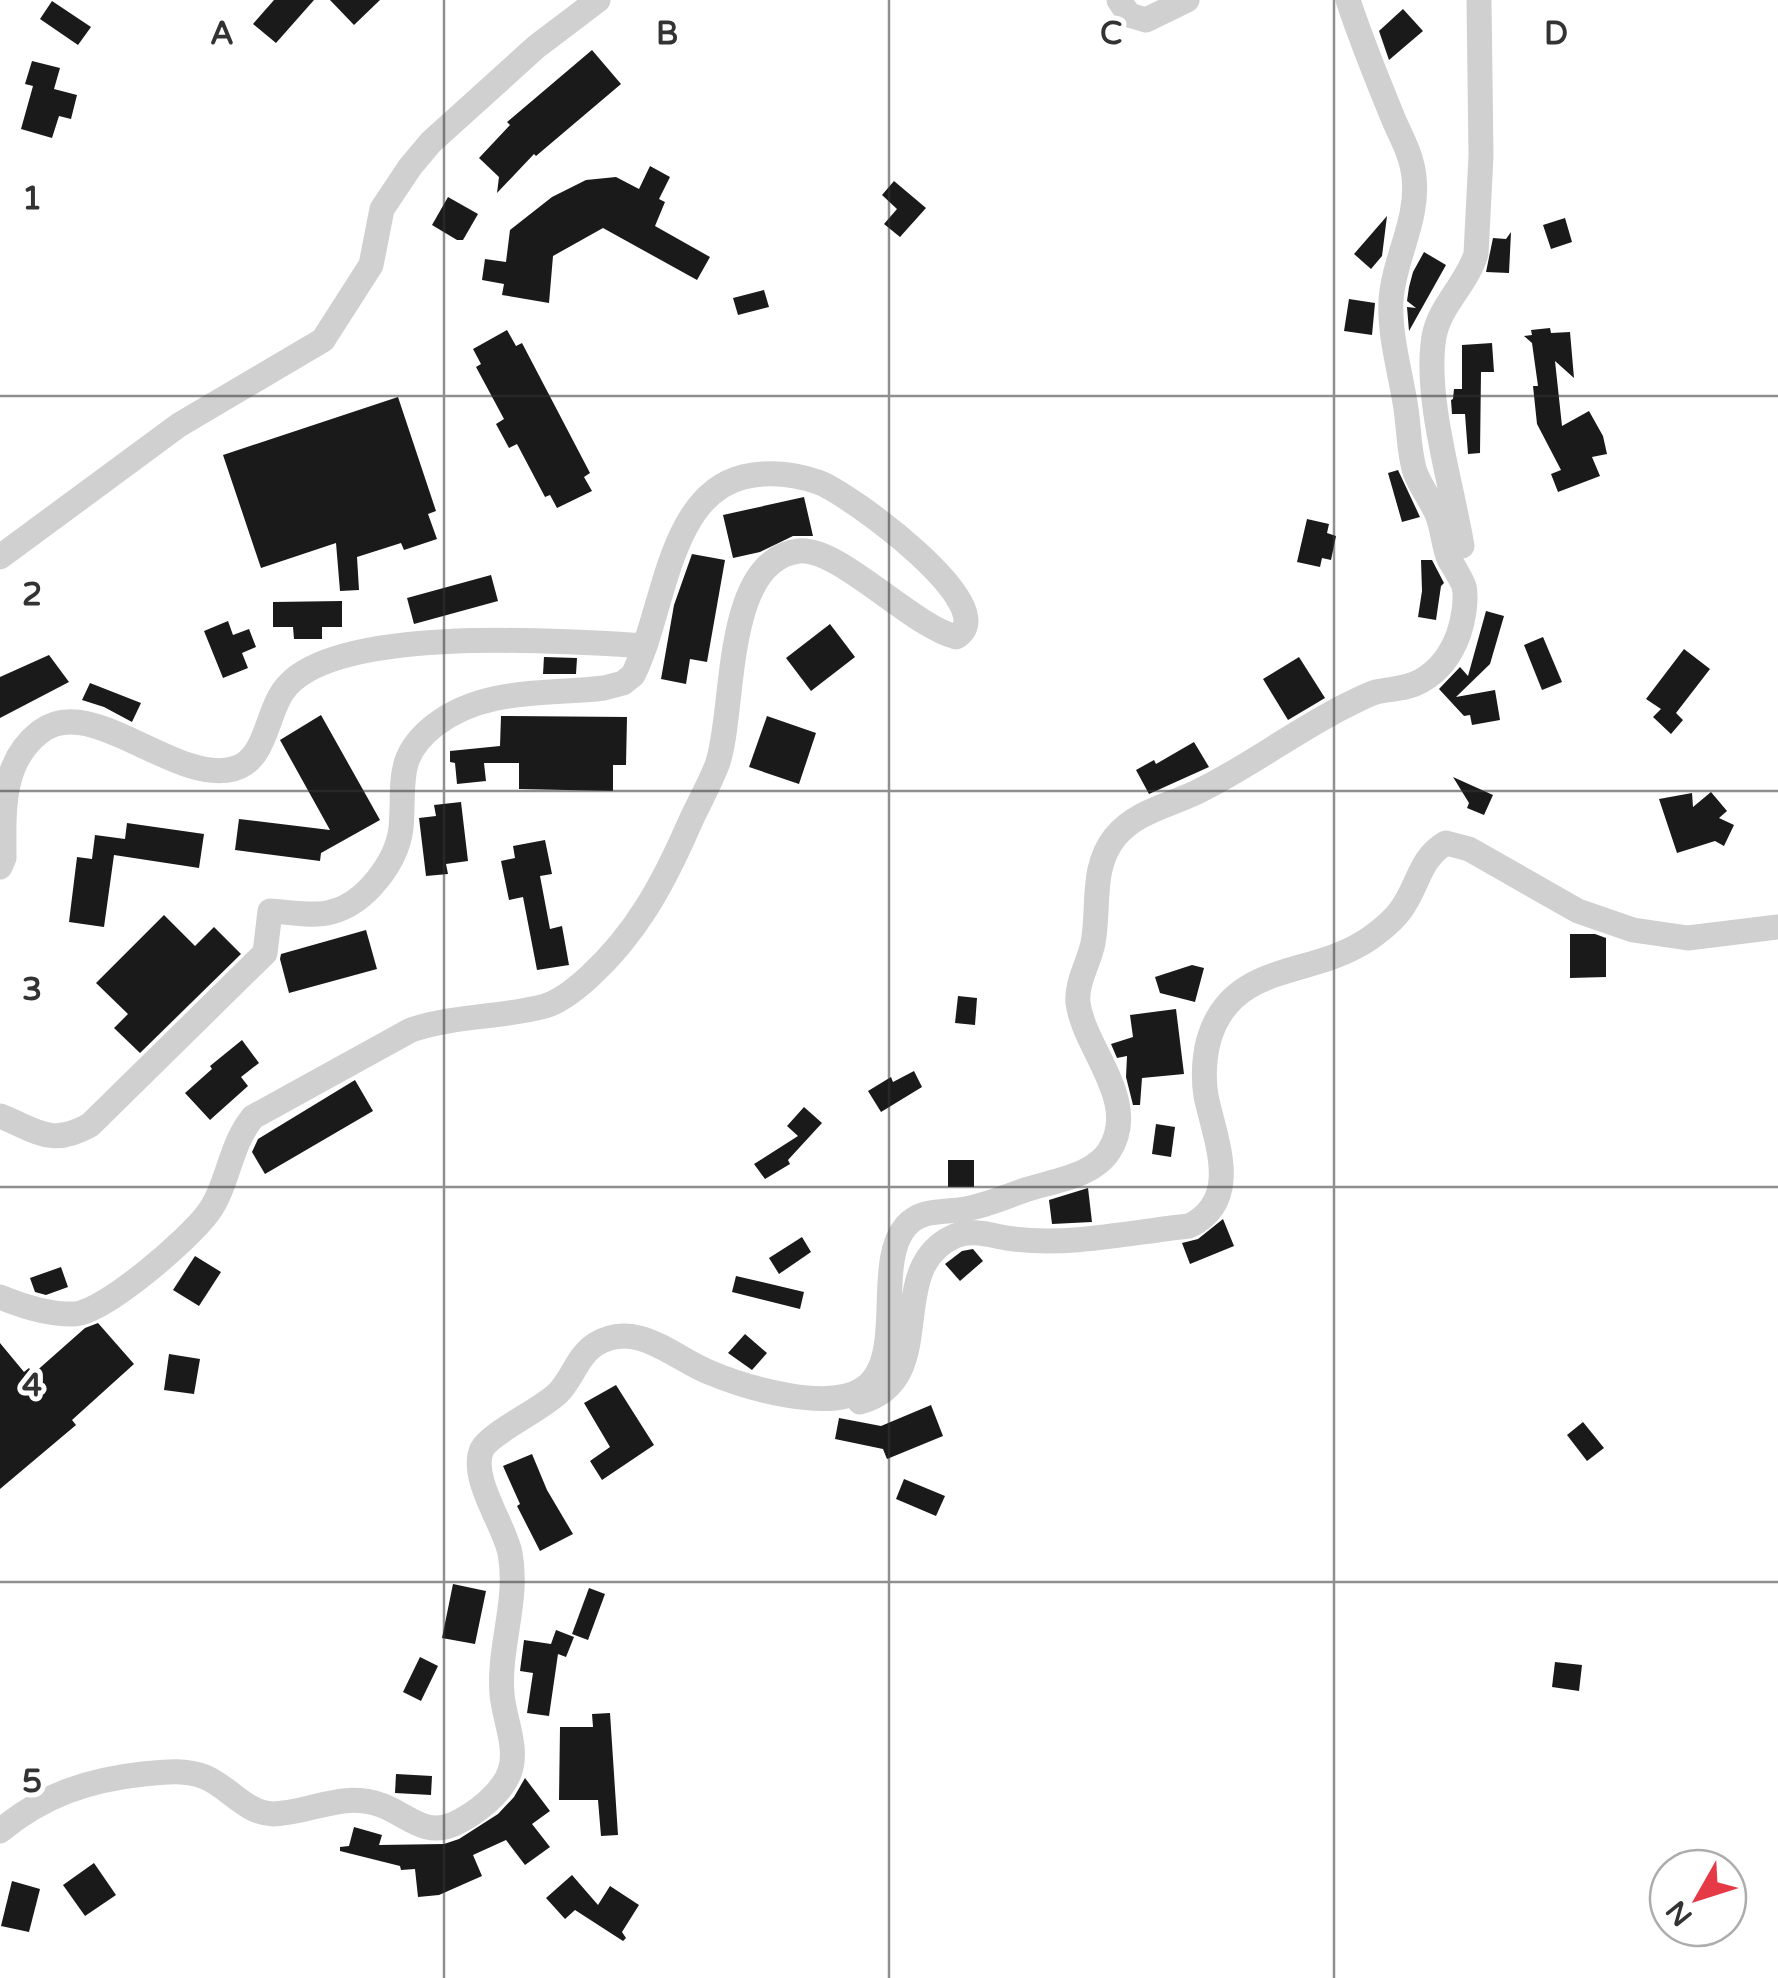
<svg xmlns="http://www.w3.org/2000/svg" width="1778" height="1978" viewBox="0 0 1778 1978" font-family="'Varela Round',sans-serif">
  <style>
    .building { fill: #1a1a1a }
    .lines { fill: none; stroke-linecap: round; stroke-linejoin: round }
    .street { stroke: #d0d0d0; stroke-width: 25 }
    .grid { fill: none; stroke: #333; stroke-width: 2.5; stroke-opacity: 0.55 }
    .grid-label { font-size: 32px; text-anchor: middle; font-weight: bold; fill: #333; stroke: #fff; stroke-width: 10; stroke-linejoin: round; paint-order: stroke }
  </style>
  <rect width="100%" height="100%" fill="#fff"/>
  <g class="building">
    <polygon points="274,0 314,0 276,43 253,24"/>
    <polygon points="330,0 380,0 354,25"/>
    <polygon points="52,1 91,27 78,45 40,19"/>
    <polygon points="1403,9 1423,31 1389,60 1379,31"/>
    <polygon points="592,50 621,84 536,156 534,154 497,193 499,177 479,158 510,125 507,122"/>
    <polygon points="32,61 60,68 54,89 77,95 71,119 59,116 52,138 21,129 33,86 25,84"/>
    <polygon points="650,166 670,177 659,199 665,202 655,226 710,257 697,280 603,228 553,256 549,303 502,295 504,284 482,280 485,259 506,262 510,230 552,197 586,180 616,177 639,189"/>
    <polygon points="894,181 926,208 900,237 884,224 897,209 882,195"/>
    <polygon points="448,197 478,214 463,240 457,240 432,225"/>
    <polygon points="1387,216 1382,256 1371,269 1354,254"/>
    <polygon points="1565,218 1572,242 1551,249 1543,225"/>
    <polygon points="1511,232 1509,273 1486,272 1493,238 1506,239"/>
    <polygon points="1424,252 1446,265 1409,331 1407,307 1416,308 1407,301 1409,287 1413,272"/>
    <polygon points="764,290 769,307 738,315 733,298"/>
    <polygon points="1349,299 1375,303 1372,335 1344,331"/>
    <polygon points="1550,328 1551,333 1570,332 1574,378 1555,361 1562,426 1589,411 1603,436 1607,454 1592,457 1600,476 1558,492 1551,474 1561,470 1537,424 1533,386 1538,386 1532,343 1524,336 1532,335 1531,330"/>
    <polygon points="507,330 516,346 522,343 590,473 584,477 592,491 557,508 550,495 545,497 517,444 509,448 496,424 504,419 476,367 481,364 473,349"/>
    <polygon points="1492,343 1494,372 1481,372 1480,453 1468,454 1465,414 1452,414 1451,400 1453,399 1454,389 1462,389 1462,345"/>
    <polygon points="398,397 436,511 428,514 437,539 404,550 401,543 357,557 359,590 340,591 336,543 261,568 223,455"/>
    <polygon points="1398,470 1420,517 1402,522 1388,473"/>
    <polygon points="804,497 813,536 793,536 760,552 733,558 723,515"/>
    <polygon points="1307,519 1329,524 1327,533 1336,536 1331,560 1322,558 1320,567 1297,562"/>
    <polygon points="692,554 725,560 707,662 690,659 686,684 661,679 674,605"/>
    <polygon points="1421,560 1432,560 1444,583 1441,586 1436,620 1418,617 1422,591"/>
    <polygon points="491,575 498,601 414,624 407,598"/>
    <polygon points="342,601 342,627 322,627 322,639 294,639 293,627 273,627 273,602"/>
    <polygon points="1486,611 1504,616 1490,664 1456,697 1495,690 1500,720 1472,725 1470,715 1464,716 1439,689 1460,667 1468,676"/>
    <polygon points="228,621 233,635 249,629 256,647 242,653 248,668 223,678 204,631"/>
    <polygon points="830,624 855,657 811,691 786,658"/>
    <polygon points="1543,637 1562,682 1542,690 1524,645"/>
    <polygon points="1684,649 1710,669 1676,713 1683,720 1671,734 1653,717 1661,709 1646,699"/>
    <polygon points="49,655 69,682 0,718 0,677"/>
    <polygon points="544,657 577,658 576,674 543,674"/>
    <polygon points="1299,657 1325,698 1288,720 1263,679"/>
    <polygon points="90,683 141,703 132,722 104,707 82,700"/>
    <polygon points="321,715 380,820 321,853 320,861 235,850 239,819 330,830 280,740"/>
    <polygon points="501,716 627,717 626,765 613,765 613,791 519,789 519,763 484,763 486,781 457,784 455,763 450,762 450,751 500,746"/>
    <polygon points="767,716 816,733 799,784 749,767"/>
    <polygon points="1194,742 1209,767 1149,794 1136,770 1154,760 1156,764"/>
    <polygon points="1453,777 1493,795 1484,815 1467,808 1469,803"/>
    <polygon points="1711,792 1727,811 1719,818 1734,825 1724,846 1715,841 1677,853 1659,799 1692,793 1693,807"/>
    <polygon points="461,802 468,861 446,864 448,874 426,876 419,818 436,816 434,805"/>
    <polygon points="127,823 204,834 199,868 114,855 104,927 69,922 77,857 92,859 95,835 125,839"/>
    <polygon points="545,840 552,874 540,876 550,929 562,926 569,965 537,970 523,897 509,900 501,861 515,858 513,846"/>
    <polygon points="164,915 195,946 214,927 241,954 140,1053 114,1028 128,1014 96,983"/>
    <polygon points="366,930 377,969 289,993 280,959 281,954"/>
    <polygon points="1570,934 1595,934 1606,938 1606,977 1570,978"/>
    <polygon points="1192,965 1204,968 1195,1002 1160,993 1155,977"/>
    <polygon points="958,996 977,998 975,1025 955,1023"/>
    <polygon points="1176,1009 1184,1074 1142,1078 1140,1105 1133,1105 1126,1077 1127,1056 1117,1058 1111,1044 1133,1037 1130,1015"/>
    <polygon points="242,1040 259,1063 241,1077 248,1086 210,1120 185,1093 212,1069 210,1066"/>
    <polygon points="914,1071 922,1087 881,1112 868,1091 891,1077 893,1082"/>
    <polygon points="355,1080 373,1111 265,1174 252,1152 258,1139"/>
    <polygon points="804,1107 822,1123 788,1160 790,1164 765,1179 754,1164 798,1136 787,1126"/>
    <polygon points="1156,1124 1175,1127 1171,1157 1152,1154"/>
    <rect x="948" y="1160" width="26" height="27"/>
    <polygon points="1088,1188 1092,1222 1052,1224 1049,1200"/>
    <polygon points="1223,1219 1234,1246 1190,1264 1182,1243 1198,1239"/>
    <polygon points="802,1237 811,1252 779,1274 769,1258"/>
    <polygon points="973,1249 983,1261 960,1281 945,1264 962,1251"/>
    <polygon points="195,1256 221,1272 199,1306 173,1290"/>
    <polygon points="61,1267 68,1287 46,1295 35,1292 30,1278"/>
    <polygon points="736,1276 804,1292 800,1309 732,1292"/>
    <polygon points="98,1323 134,1364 72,1420 76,1425 0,1489 0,1343 24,1372 29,1368 33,1374 85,1328"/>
    <polygon points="745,1334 767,1353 752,1370 728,1353"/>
    <polygon points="169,1354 200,1359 194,1394 164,1390"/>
    <polygon points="616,1385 654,1445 602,1480 590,1461 610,1447 584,1403"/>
    <polygon points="931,1405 943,1436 887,1459 883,1449 835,1439 839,1418 881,1426"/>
    <polygon points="1583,1422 1604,1448 1587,1461 1567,1435"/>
    <polygon points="532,1454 547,1490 573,1534 540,1551 517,1506 520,1504 503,1466"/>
    <polygon points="904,1479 945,1496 936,1516 896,1499"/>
    <polygon points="453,1584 486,1591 475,1644 442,1638"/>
    <polygon points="589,1588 605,1594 588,1640 572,1634"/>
    <polygon points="556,1630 574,1637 566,1657 558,1654 549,1716 527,1713 533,1673 520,1671 524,1640 551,1644"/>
    <polygon points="420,1657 438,1666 421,1701 403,1692"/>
    <polygon points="1555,1662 1582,1665 1579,1691 1552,1687"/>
    <polygon points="610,1713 618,1835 601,1836 598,1800 559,1800 560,1727 593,1727 592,1714"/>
    <polygon points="396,1774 432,1776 431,1795 395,1793"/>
    <polygon points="525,1778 550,1811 532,1824 550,1847 525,1865 506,1840 473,1855 482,1876 439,1895 418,1897 415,1869 401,1870 400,1866 340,1851 340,1847 349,1846 354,1827 382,1835 379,1845 444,1844 459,1839 498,1814 514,1797"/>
    <polygon points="94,1863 116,1895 85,1916 63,1885"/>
    <polygon points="572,1875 598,1905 610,1886 639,1905 622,1932 626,1938 623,1941 575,1910 565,1919 546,1898"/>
    <polygon points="12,1881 40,1889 29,1932 1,1926"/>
  </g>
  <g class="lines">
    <g class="street">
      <polyline points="1119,0 1129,15 1146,20 1187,0"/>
      <path d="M1462,546C1452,485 1424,397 1434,337C1439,306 1467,284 1476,254L1481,156L1479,0"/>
      <polyline points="0,557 179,425 323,340 371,265 382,209 410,167 431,142 536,47 598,0"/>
      <path d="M0,867L4,858C4,813 0,763 40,732C91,692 173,784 233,769C269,760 265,708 289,684C346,625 566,641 645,646"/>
      <path d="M0,1116C38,1131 51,1147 90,1125L265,953L270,911C289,912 313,917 331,912C365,904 397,862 401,828C405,783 394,757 435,725C485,687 546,695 604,688L623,683L633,675C664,615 667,496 743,477C768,471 795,474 818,482C847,492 1007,608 956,637C910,625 839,547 799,551C721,560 736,714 717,765C709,786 697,806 688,827C663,884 636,934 589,977C578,987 559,1002 545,1006C501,1018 455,1015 411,1030L253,1117C229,1146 229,1184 208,1213C189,1239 105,1312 75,1314C50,1315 22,1306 0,1297"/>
      <path d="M860,1402C943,1379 881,1268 955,1236C973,1228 995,1237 1014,1239C1072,1246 1132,1232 1189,1226C1243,1200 1215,1140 1206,1096C1203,1078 1204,1054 1210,1036C1233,965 1305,976 1359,945C1372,938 1391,923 1400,911C1418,888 1419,858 1446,843L1469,849L1578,911L1633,930L1688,938L1778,927"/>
      <path d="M0,1831C43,1795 88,1780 143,1774C164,1772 184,1769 205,1777C229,1787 247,1814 273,1814C312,1813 340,1791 381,1805C408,1815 424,1837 454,1824C475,1814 502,1794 510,1771C518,1747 504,1719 502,1694C498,1647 519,1601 510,1553C504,1524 469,1477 482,1449C490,1433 541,1410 558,1393C573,1378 577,1356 596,1344C638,1319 674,1359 711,1373C747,1388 828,1412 863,1389C908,1359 873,1264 906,1226C922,1208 944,1213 965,1209C985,1206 1005,1197 1025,1190C1044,1184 1067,1180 1085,1171C1094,1167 1104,1159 1109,1151C1141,1102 1084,1049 1078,1003C1076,982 1089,963 1093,943C1100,906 1090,869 1115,837C1137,811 1168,806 1197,792C1249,767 1295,731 1347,705C1356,701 1366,695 1376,692C1392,688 1405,690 1421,681C1439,671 1452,653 1459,633C1463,621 1467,600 1464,586C1464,584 1451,562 1449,559C1443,544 1443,528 1437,514C1431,500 1420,486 1415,472C1409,453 1409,429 1406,409C1401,374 1389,336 1391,300C1394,258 1419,220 1414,177C1412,155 1401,137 1393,118C1377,79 1361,40 1348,0"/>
    </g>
  </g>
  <path class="grid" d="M444,0V1978M889,0V1978M1334,0V1978M0,396H1778M0,791H1778M0,1187H1778M0,1582H1778"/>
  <g class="grid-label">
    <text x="222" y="44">A</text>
    <text x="667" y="44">B</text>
    <text x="1111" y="44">C</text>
    <text x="1556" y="44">D</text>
    <text x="32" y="209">1</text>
    <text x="32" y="605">2</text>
    <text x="32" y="1000">3</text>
    <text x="32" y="1396">4</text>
    <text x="32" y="1792">5</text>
  </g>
  <g transform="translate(1698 1898) rotate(231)"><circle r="48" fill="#ffffff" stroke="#adadad" stroke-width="2.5"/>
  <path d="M0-8L18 38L0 25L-18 38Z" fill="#e63946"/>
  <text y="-15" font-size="28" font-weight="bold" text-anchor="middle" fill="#333333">N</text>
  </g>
</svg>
